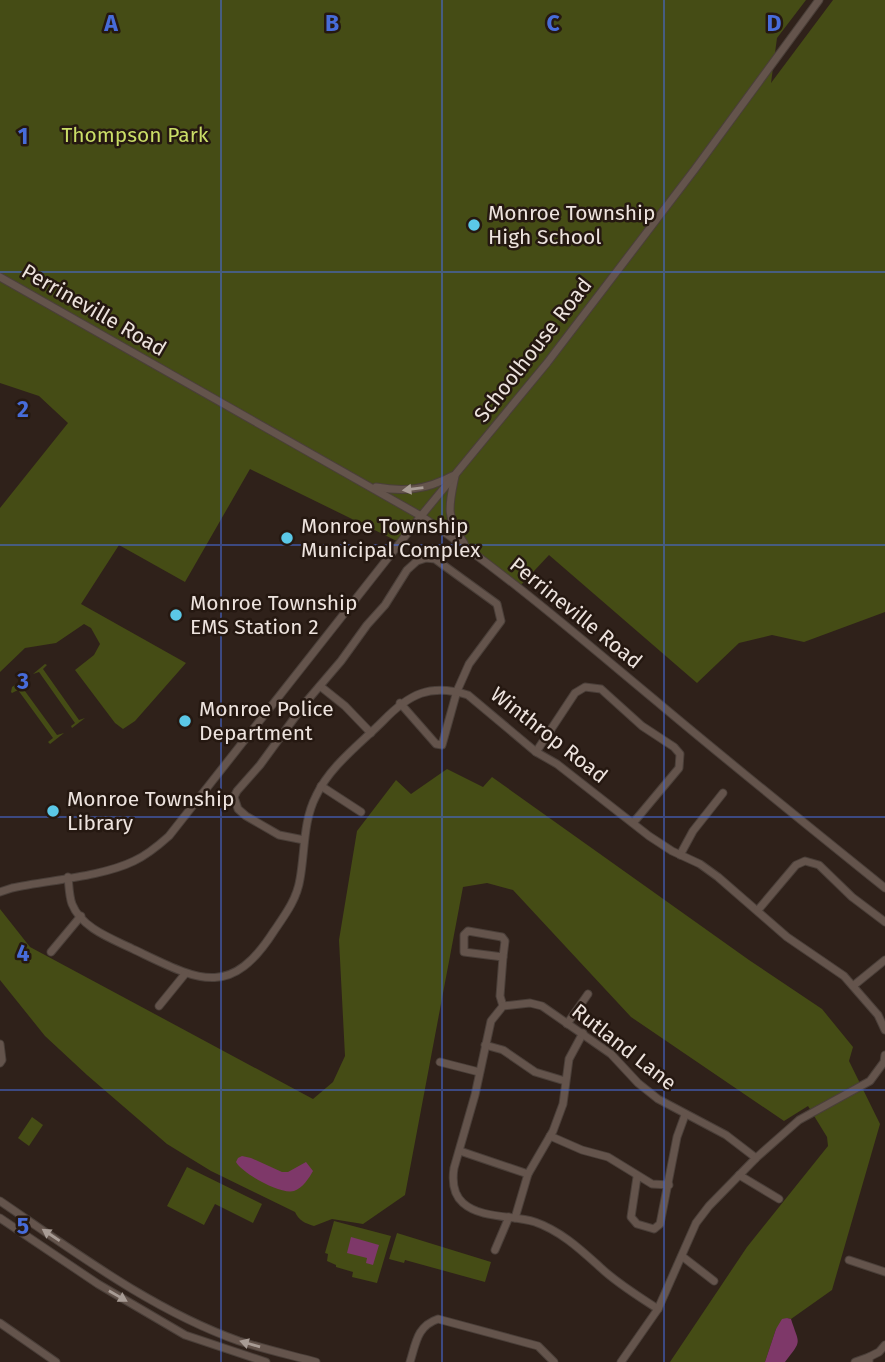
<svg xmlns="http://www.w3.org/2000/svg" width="885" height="1362" viewBox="0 0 885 1362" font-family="'Fira Sans',sans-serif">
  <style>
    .green { fill: #454c15 }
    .water { fill: #7e3869 }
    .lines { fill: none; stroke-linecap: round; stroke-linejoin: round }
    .minor-casing { stroke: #4a3f39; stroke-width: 9 }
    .minor { stroke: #64544c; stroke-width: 7 }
    .oneway { fill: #a89c95 }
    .grid { fill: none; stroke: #476cd9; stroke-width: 2; stroke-opacity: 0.55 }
    .poi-dot { fill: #5bc8e7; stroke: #251811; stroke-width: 2.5 }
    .labels { text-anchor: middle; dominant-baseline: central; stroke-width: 5; stroke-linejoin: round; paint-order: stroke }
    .park-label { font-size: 21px; fill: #cadd67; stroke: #251811 }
    .poi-label { font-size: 21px; fill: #ede3de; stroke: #251811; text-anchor: start }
    .street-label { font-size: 21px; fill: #ede3de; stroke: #251811 }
    .grid-label { font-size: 23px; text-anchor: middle; font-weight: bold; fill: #476cd9; stroke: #251811; stroke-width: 5; stroke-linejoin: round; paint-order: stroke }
  </style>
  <rect width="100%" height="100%" fill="#2f211a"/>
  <g class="green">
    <polygon points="0,0 806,0 777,38 771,83 833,0 885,0 885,612 804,642 772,635 739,643 697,683 549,555 519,587 424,518 403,544 250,469 185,582 119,545 81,604 186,663 135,721 123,729 115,723 75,670 94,655 100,644 91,628 84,624 56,643 25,648 0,672 0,508 68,423 39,396 0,383"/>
    <polygon points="45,664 47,665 43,669 79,720 85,718 72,728 71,726 75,723 39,672 33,674"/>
    <polygon points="24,680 28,683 22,687 57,735 64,733 50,744 48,742 53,738 18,690 12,693 11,692 12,687"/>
    <path d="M447,769L483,787L492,777L749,960L822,1009L853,1047L849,1061L880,1124L832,1290L791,1319L787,1318L776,1329L765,1362H670L747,1247L828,1146L827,1137L808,1106L784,1121L631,1017L513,890L487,883L463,887L405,1195L363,1224L332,1219L314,1226C305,1223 299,1221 295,1212L211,1171L167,1144L87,1075L45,1036L0,980V909L30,947L313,1099L333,1082L345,1056L339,940L357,831L396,780L411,794Z"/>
    <polygon points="32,1117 43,1125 29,1146 18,1138"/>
    <polygon points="187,1167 262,1204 253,1223 215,1204 204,1225 167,1206"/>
    <polygon points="334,1221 391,1236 377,1283 352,1277 353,1272 336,1267 336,1265 327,1261 328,1254 325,1253"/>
    <polygon points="397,1233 491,1262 485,1282 405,1260 404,1263 389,1259"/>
  </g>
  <g class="water">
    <path d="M242,1156L251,1158L282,1172H288L306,1162L313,1171C309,1178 303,1188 294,1191C281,1195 243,1174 236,1162L238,1158Z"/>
    <polygon points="351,1237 379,1245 373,1265 366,1263 367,1258 347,1253"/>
    <path d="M787,1318L791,1319C799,1345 803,1339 785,1362H765L776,1329L782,1319Z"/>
  </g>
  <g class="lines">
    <g class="minor-casing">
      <g id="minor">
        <path d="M0,277L421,516C503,571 579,637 655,700C731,764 808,826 885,888"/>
        <path d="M455,476C449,505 445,517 464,543"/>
        <path d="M376,487C404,492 426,490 452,476"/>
        <polyline points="320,686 345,706 371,733"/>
        <polyline points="536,752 575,693 585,687 601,689 642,726 674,747 680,754 679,768 633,823"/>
        <polyline points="321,786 361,812"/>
        <polyline points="304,840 279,835 246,816 238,809 234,797 237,791 260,765 306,702 341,661 367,625 385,605 407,570 417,561 426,558 435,559 497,604 501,621 469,664 457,691 442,745 436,744 400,703"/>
        <polyline points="680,855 693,831 723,793"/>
        <path d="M68,877C69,885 69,896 72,904C82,929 113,939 135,950C198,980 230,1000 274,931C285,915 297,899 300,879C305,852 303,821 316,796C330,766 360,744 383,721C409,694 430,683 468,695L536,752L557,764L649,836L672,851L700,864L718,877L787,937L844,976L878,1015L885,1030"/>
        <path d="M0,892L12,888C49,880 101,877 134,861C147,855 159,845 169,836L421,516L547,363L695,169L819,0"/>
        <polyline points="758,910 796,865 805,861 819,865 852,897 885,922"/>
        <polygon points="468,931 502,937 505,941 503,957 464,952 464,935"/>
        <polyline points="51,952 81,916"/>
        <polyline points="853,986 885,960"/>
        <polyline points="159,1006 185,974"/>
        <polyline points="503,1006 500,996 503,957"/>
        <polyline points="567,1024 588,994"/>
        <polyline points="0,1044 2,1060 0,1063"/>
        <polyline points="485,1045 503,1050 535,1072 565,1081"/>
        <polyline points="440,1062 479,1072"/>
        <polyline points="550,1136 582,1150 608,1157 652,1184 669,1185"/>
        <polyline points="460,1151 528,1174"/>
        <polyline points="739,1175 779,1199"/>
        <polyline points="637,1177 631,1217 637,1224 654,1229 660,1224 677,1137 685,1115"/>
        <path d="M0,1201C75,1252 152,1310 239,1341C264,1349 290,1355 316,1362"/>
        <polyline points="0,1218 98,1284 185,1335 266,1362"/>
        <polyline points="515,1218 528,1174 553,1131 563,1104 569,1059 583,1033"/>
        <polyline points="495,1250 509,1217"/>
        <polyline points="683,1257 714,1281"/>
        <polyline points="849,1260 885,1272"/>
        <path d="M658,1309C638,1296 618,1284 601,1268C581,1250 561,1231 535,1222C513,1215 481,1219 463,1203C453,1194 452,1181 454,1168L475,1095L491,1021L503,1006L530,1003L542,1006L611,1054L638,1083L658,1099L726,1135L756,1158"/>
        <polyline points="0,1323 56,1362"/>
        <polyline points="869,1357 879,1352 885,1345"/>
        <path d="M410,1362C416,1343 417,1326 438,1319L538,1346L554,1362"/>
        <polyline points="621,1362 658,1309 696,1223 709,1206 756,1158 799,1120 870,1081 884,1062 885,1055"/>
        <polyline points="855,1362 869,1357 869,1361"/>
      </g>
    </g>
    <use href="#minor" class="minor"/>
  </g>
  <defs><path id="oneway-solid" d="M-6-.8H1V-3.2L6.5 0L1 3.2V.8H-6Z" transform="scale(1.75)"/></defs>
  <g class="oneway">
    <use href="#oneway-solid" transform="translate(413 489) rotate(173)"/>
    <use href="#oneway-solid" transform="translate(51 1235) rotate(-146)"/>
    <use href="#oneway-solid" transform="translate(118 1296) rotate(30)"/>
    <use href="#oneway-solid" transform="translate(250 1344) rotate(-164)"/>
  </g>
  <path class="grid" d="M221,0V1362M442,0V1362M664,0V1362M0,272H885M0,545H885M0,817H885M0,1090H885"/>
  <g class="poi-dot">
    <circle cx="474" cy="225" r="7"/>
    <circle cx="287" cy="538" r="7"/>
    <circle cx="176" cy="615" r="7"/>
    <circle cx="185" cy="721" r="7"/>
    <circle cx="53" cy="811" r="7"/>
  </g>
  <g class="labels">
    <g class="park-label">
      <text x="135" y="135">Thompson Park</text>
    </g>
    <g class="poi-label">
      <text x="488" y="213">Monroe Township<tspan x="488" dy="24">High School</tspan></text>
      <text x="301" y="526">Monroe Township<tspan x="301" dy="24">Municipal Complex</tspan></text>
      <text x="190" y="603">Monroe Township<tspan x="190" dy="24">EMS Station 2</tspan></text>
      <text x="199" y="709">Monroe Police<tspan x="199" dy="24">Department</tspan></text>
      <text x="67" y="799">Monroe Township<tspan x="67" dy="24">Library</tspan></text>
    </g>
    <g class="street-label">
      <text transform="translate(94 310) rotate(30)">Perrineville Road</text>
      <text transform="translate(533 350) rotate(-52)">Schoolhouse Road</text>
      <text transform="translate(576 613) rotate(39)">Perrineville Road</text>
      <text transform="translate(549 735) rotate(38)">Winthrop Road</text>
      <text transform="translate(624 1047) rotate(38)">Rutland Lane</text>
    </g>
  </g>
  <g class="grid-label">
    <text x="111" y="31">A</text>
    <text x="332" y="31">B</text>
    <text x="553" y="31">C</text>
    <text x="774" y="31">D</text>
    <text x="23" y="144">1</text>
    <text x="23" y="417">2</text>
    <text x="23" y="689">3</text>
    <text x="23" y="961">4</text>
    <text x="23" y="1234">5</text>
  </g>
</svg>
